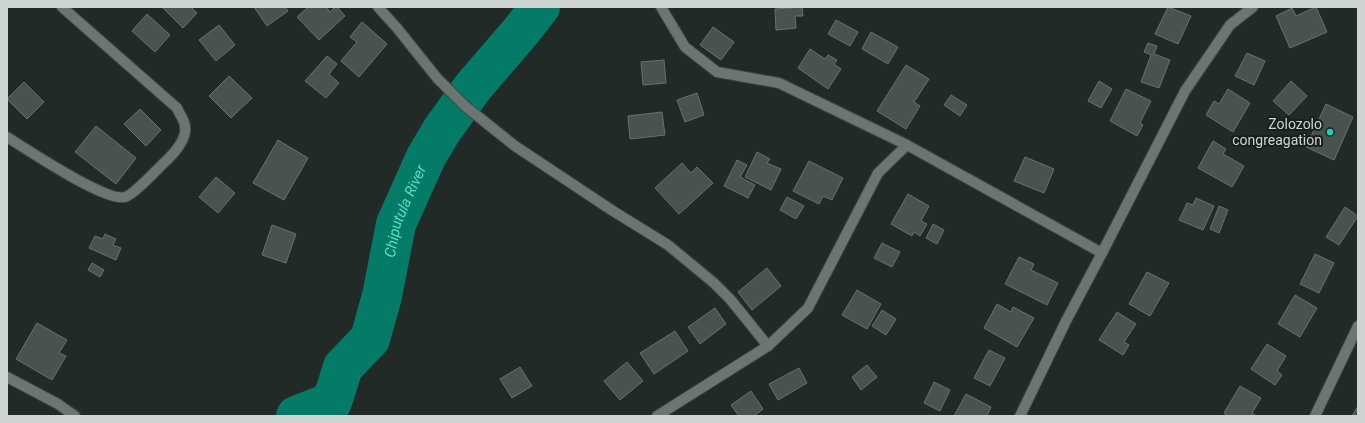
<svg xmlns="http://www.w3.org/2000/svg" width="1365" height="423" viewBox="0 0 1365 423" font-family="Roboto,sans-serif">
  <style>
    .lines { fill: none; stroke-linecap: round; stroke-linejoin: round }
    .river { stroke: #047b67; stroke-width: 40 }
    .building { fill: #48524f; stroke: #67726e }
    .minor-casing { stroke: #3d4542; stroke-width: 12 }
    .minor { stroke: #6b7572; stroke-width: 10 }
    .poi-dot { fill: #14d5b3; stroke: #18201e; stroke-width: 1.5 }
    .labels { text-anchor: middle; dominant-baseline: central; stroke-width: 4; stroke-linejoin: round; paint-order: stroke }
    .poi-label { font-size: 14px; fill: #ced4d2; stroke: #18201e; text-anchor: end }
    .water-label { font-size: 15px; font-style: italic; fill: #55dec0; stroke: #18201e }
  </style>
  <rect width="100%" height="100%" fill="#212a27"/>
  <g class="lines">
    <path class="river" id="s1" d="M296,416L332,402L343,367L370,339L382,296L396,224L426,157L442,130L473,87L522,30L540,7"/>
  </g>
  <g class="building">
    <polygon points="162,7 191,7 197,13 183,28"/>
    <polygon points="254,7 285,7 288,11 267,26"/>
    <polygon points="308,7 326,7 330,12 335,7 337,7 345,16 319,40 297,17"/>
    <polygon points="802,7 803,16 795,16 796,28 776,30 775,9"/>
    <polygon points="1168,7 1191,16 1178,44 1155,34"/>
    <polygon points="1316,7 1327,32 1290,48 1276,16 1292,8 1296,16"/>
    <polygon points="147,14 170,35 155,52 132,31"/>
    <polygon points="836,20 858,32 850,46 828,34"/>
    <polygon points="362,22 387,44 359,77 341,61 357,42 350,37"/>
    <polygon points="219,25 235,45 216,61 199,40"/>
    <polygon points="713,27 734,42 721,60 700,45"/>
    <polygon points="871,32 898,47 888,64 862,49"/>
    <polygon points="1148,43 1157,46 1154,54 1170,60 1159,88 1141,82 1151,55 1144,52"/>
    <polygon points="810,49 825,59 828,55 837,60 834,64 841,69 828,89 798,68"/>
    <polygon points="1247,53 1265,61 1254,85 1235,76"/>
    <polygon points="327,56 337,64 329,74 339,83 326,98 305,81"/>
    <polygon points="664,60 666,83 643,85 641,62"/>
    <polygon points="906,65 929,79 914,102 920,106 906,129 877,111"/>
    <polygon points="229,76 252,98 231,118 209,96"/>
    <polygon points="1099,81 1112,89 1101,108 1088,101"/>
    <polygon points="1291,81 1307,96 1289,115 1273,101"/>
    <polygon points="24,82 44,102 27,119 7,99"/>
    <polygon points="1126,89 1151,101 1140,123 1143,125 1137,136 1110,121"/>
    <polygon points="1228,89 1250,103 1233,132 1206,115 1214,101 1219,104"/>
    <polygon points="697,93 704,115 685,122 677,100"/>
    <polygon points="951,95 967,105 960,116 944,105"/>
    <polygon points="1326,104 1353,117 1334,160 1306,147"/>
    <polygon points="140,109 161,130 146,146 124,124"/>
    <polygon points="662,112 665,135 630,139 628,116"/>
    <polygon points="96,126 136,158 116,184 75,152"/>
    <polygon points="278,140 308,158 284,200 253,183"/>
    <polygon points="1213,141 1226,149 1223,154 1244,166 1232,187 1198,168"/>
    <polygon points="757,152 770,159 767,163 781,169 771,190 745,177"/>
    <polygon points="1025,157 1054,169 1044,193 1014,181"/>
    <polygon points="737,160 747,165 740,177 755,185 748,198 724,186"/>
    <polygon points="809,161 843,178 832,200 823,196 819,204 793,191"/>
    <polygon points="682,163 691,173 697,167 713,183 679,214 655,188"/>
    <polygon points="216,177 235,193 218,213 199,197"/>
    <polygon points="908,194 929,206 921,221 927,224 920,236 914,232 912,236 891,224"/>
    <polygon points="787,197 804,206 796,219 780,210"/>
    <polygon points="1196,198 1214,206 1203,230 1179,220 1187,203 1193,205"/>
    <polygon points="1219,206 1228,210 1219,233 1210,229"/>
    <polygon points="1345,207 1358,216 1339,245 1326,237"/>
    <polygon points="933,224 944,230 937,244 926,238"/>
    <polygon points="272,225 296,234 286,263 262,255"/>
    <polygon points="105,234 116,239 113,245 121,248 116,260 89,248 95,236 103,239"/>
    <polygon points="882,243 900,252 892,267 874,258"/>
    <polygon points="1315,254 1334,263 1319,293 1300,284"/>
    <polygon points="1019,257 1034,264 1031,270 1058,283 1047,305 1005,284"/>
    <polygon points="92,263 104,270 100,277 88,270"/>
    <polygon points="767,268 781,286 752,310 738,292"/>
    <polygon points="1147,272 1169,283 1150,316 1129,304"/>
    <polygon points="857,290 881,304 867,329 842,315"/>
    <polygon points="1295,295 1317,308 1300,337 1278,324"/>
    <polygon points="997,304 1011,312 1013,307 1034,318 1017,347 984,328"/>
    <polygon points="715,308 726,324 700,344 688,327"/>
    <polygon points="882,310 896,319 886,335 872,326"/>
    <polygon points="1117,312 1136,324 1124,342 1129,345 1123,355 1099,340"/>
    <polygon points="37,323 67,340 59,353 66,356 52,380 16,359"/>
    <polygon points="675,331 688,351 654,374 640,353"/>
    <polygon points="1267,344 1286,356 1277,371 1282,375 1275,385 1251,369"/>
    <polygon points="989,350 1005,358 990,386 974,378"/>
    <polygon points="627,362 643,381 620,400 604,381"/>
    <polygon points="867,365 877,377 861,390 852,377"/>
    <polygon points="520,367 532,386 512,398 500,379"/>
    <polygon points="799,368 807,383 778,400 769,384"/>
    <polygon points="934,382 950,390 940,411 924,403"/>
    <polygon points="1240,386 1261,398 1252,413 1255,415 1254,416 1228,416 1224,413"/>
    <polygon points="751,391 763,409 754,416 739,416 731,405"/>
    <polygon points="966,394 991,407 987,416 954,416"/>
    <polygon points="1358,406 1358,416 1352,416"/>
  </g>
  <g class="lines">
    <g class="minor-casing">
      <g id="minor">
        <polyline points="378,7 397,28 437,78 465,106 515,146 613,211 668,245 714,283 730,299 768,346"/>
        <polyline points="661,7 685,47 717,72 779,83 907,145"/>
        <path d="M7,137C28,150 105,202 125,197C134,195 160,166 168,159C177,150 189,135 184,122C182,117 179,113 177,108L62,7"/>
        <polyline points="7,377 58,404 75,416"/>
        <polyline points="657,416 768,346 808,308 878,173 907,145 1102,253 1185,91 1230,25 1253,7"/>
        <polyline points="1020,416 1066,321 1102,253"/>
        <polyline points="1315,416 1358,326"/>
      </g>
    </g>
    <use href="#minor" class="minor"/>
  </g>
  <circle class="poi-dot" cx="1330" cy="132" r="4"/>
  <g class="labels">
    <g class="poi-label">
      <text x="1322" y="124">Zolozolo<tspan x="1322" dy="16">congreagation</tspan></text>
    </g>
    <g class="water-label">
      <text stroke="none"><textPath href="#s1" startOffset="247">Chiputula River</textPath></text>
    </g>
  </g>
  <rect width="1365" height="423" fill="none" stroke="#ced4d2" stroke-width="16"/>
</svg>
